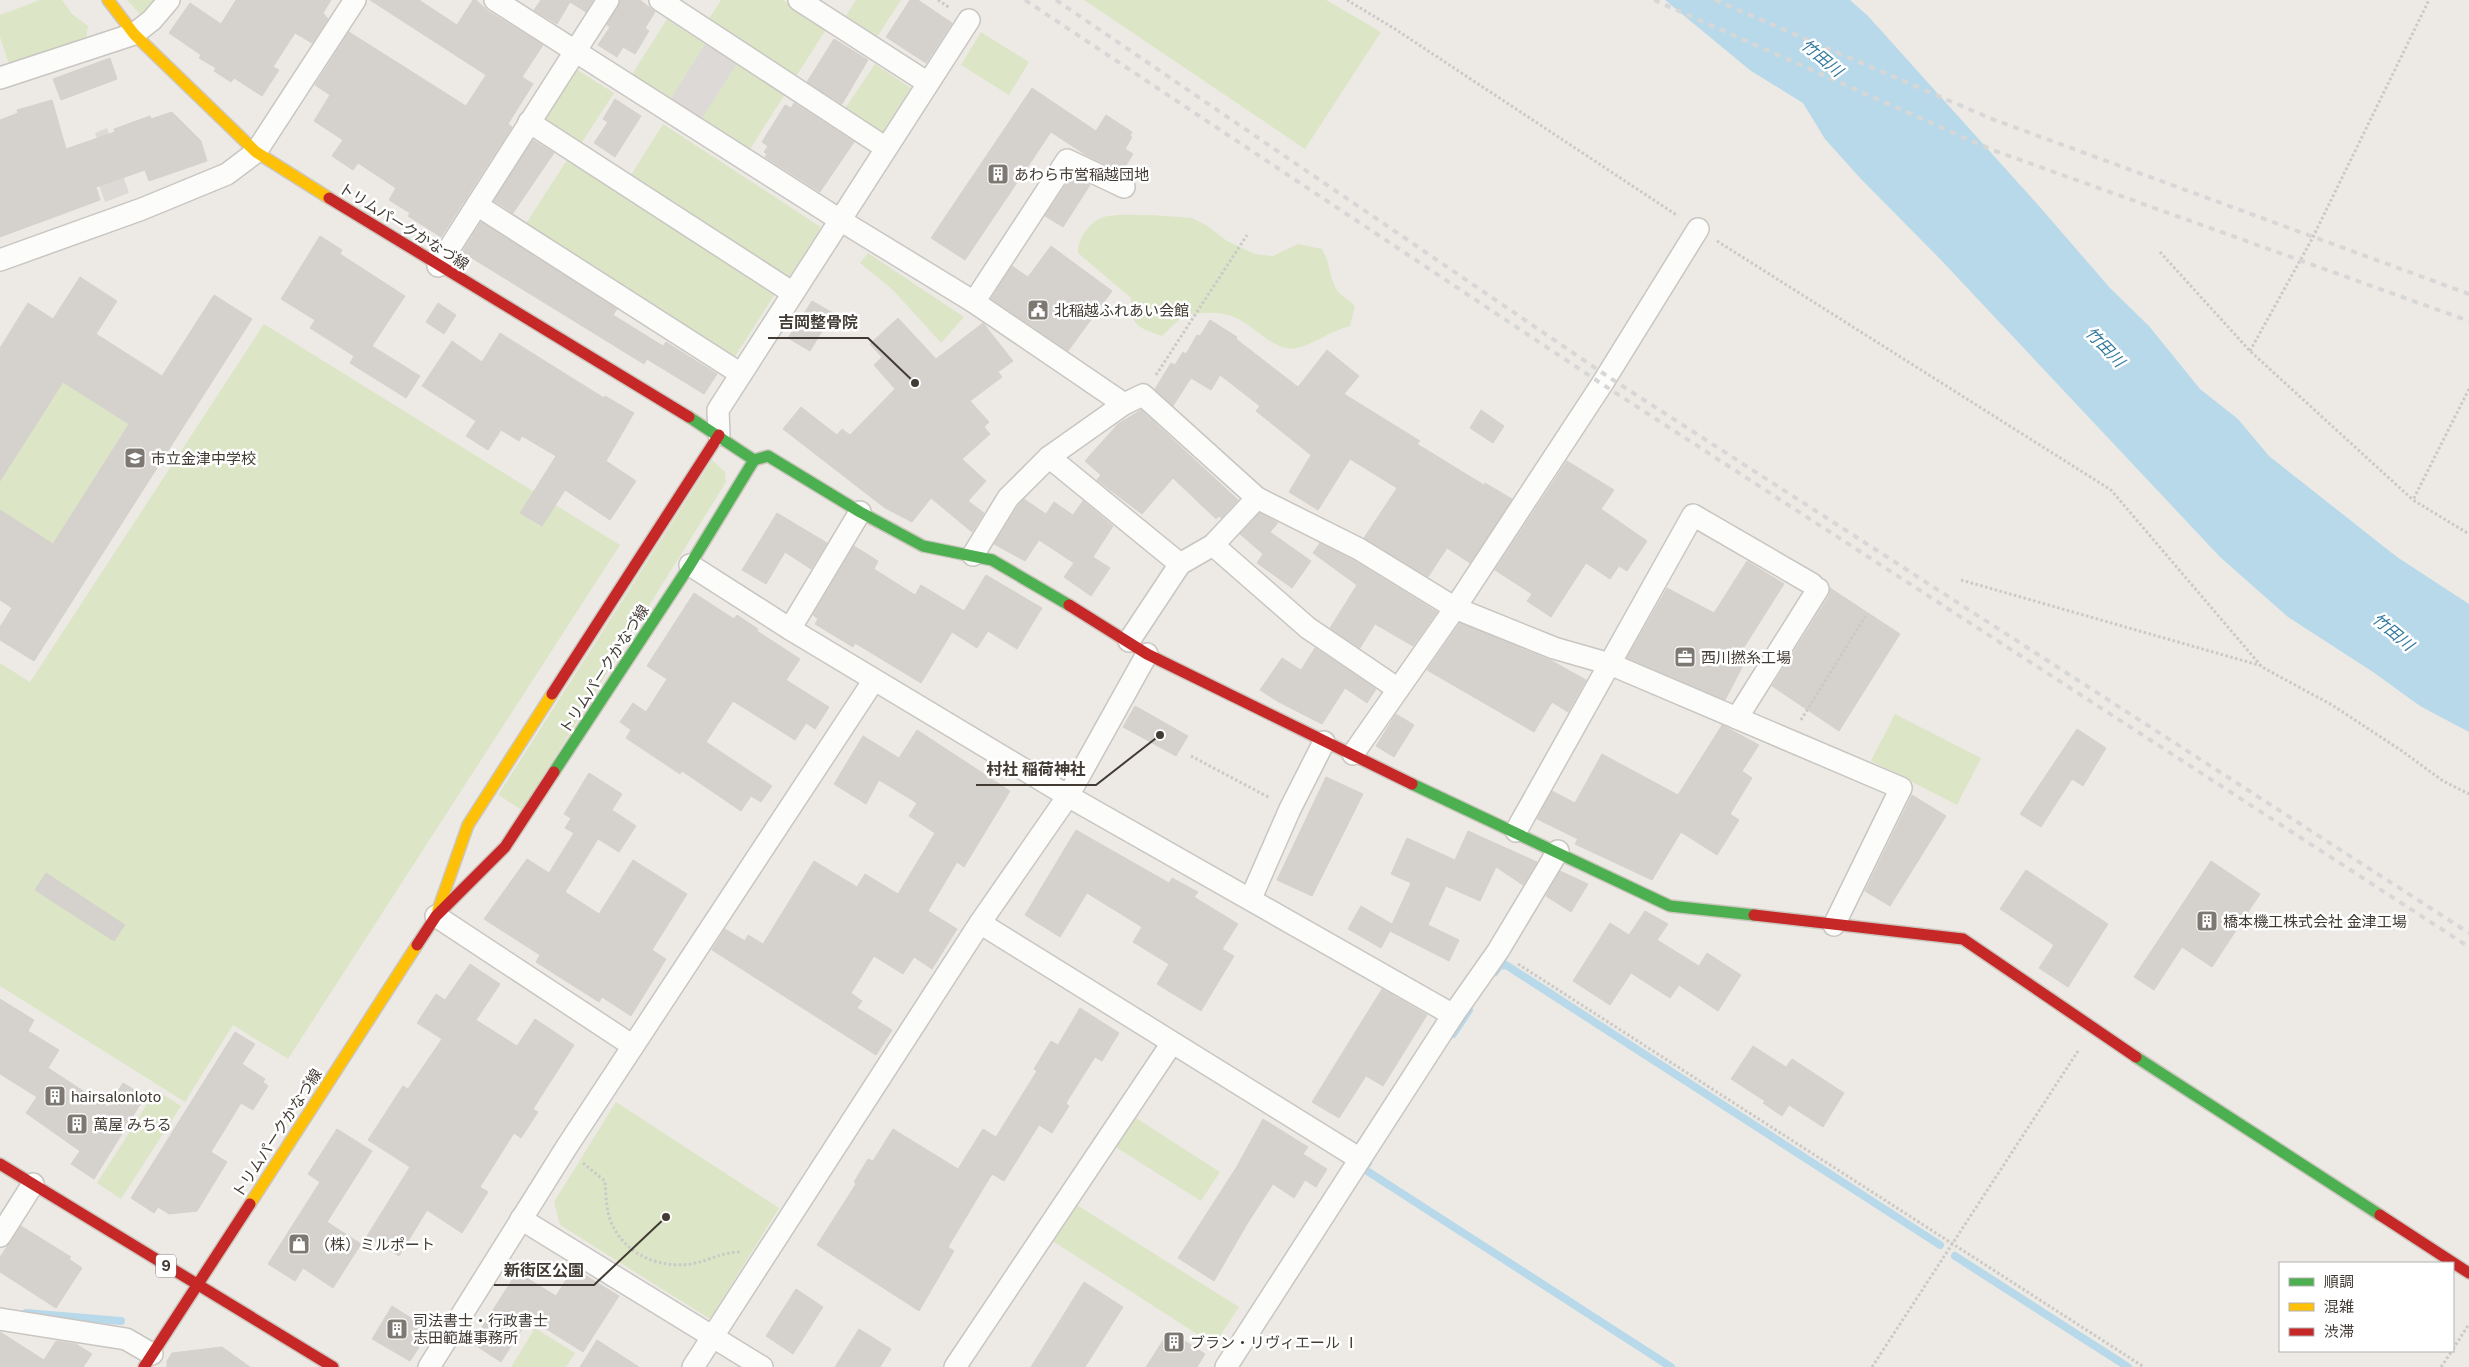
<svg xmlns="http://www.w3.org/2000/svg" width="2469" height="1367" viewBox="0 0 2469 1367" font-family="'Public Sans','Noto Sans JP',sans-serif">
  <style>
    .green { fill: #dce6c7 }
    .parking { fill: #dcd9d6 }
    .water { fill: #b8d9e9 }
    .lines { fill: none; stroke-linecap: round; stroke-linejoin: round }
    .stream { stroke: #b8d9e9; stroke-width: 8 }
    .building { fill: #d5d1cd; stroke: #d5d1cc }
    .street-casing { stroke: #c9c6c2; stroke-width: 24 }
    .fast-casing { stroke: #ccc7be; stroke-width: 14 }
    .slow-casing { stroke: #ccc7be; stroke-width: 14 }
    .jam-casing { stroke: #ccc7be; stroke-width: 14 }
    .path { stroke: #cbc9c6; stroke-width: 3; stroke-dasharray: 2.5 2.5; stroke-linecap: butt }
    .street { stroke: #fcfcfb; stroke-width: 21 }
    .fast { stroke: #4caf50; stroke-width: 11 }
    .slow { stroke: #ffc107; stroke-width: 11 }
    .jam { stroke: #c62828; stroke-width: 11 }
    .rail { stroke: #d8d7d7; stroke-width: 4; stroke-dasharray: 6 6; stroke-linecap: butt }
    .labels { text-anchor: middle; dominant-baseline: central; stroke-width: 5; stroke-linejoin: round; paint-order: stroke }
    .shield { fill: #fff; stroke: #7b7671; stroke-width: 1 }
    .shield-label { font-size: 14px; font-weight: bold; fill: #423b34 }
    .poi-label { font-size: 15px; fill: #423b34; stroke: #fff; text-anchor: start }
    .street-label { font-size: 15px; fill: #423b34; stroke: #fff }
    .water-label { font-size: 16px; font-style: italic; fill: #337a9e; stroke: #fff }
    .leader { fill: none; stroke: #423b34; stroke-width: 2 }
    .callout-dot { fill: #423b34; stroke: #fff; stroke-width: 2 }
    .callout-label { font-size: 16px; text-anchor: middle; font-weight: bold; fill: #423b34; stroke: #fff; stroke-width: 5; stroke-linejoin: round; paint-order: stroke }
  </style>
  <rect width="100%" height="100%" fill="#edeae6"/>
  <g class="green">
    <polygon points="40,0 62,0 72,14 88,26 86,40 10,67 0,37 0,15"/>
    <polygon points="127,0 155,0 141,15"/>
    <polygon points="721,0 783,0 827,28 795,78 707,22"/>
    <polygon points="856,0 901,0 877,37 846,16"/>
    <polygon points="1084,0 1326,0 1381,32 1305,149"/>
    <polygon points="667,19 705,44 668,103 629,79"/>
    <polygon points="981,32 1029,62 1009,95 961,65"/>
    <polygon points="737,64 785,94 747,154 699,123"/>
    <polygon points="875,64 911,88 881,134 844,110"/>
    <polygon points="573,67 614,93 582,142 541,116"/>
    <polygon points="663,124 821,227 788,279 629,178"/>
    <polygon points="567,160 775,294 734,358 525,225"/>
    <path d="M1152,215L1192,218L1206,225L1227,241L1255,254L1273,256L1298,244L1322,249C1330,262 1329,277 1337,290C1341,296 1350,300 1355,306L1350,326C1331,331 1312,345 1297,348C1275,353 1255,326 1236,318C1219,310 1202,313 1184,315L1162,336C1138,328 1130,326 1131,298L1078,253C1077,238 1092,218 1108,216C1122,214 1138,215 1152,215Z"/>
    <polygon points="868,253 964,317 941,343 893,290 860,263"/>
    <polygon points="264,324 620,545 288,1059 233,1025 185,1102 0,986 0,663 30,682"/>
    <polygon points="63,382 129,424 38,567 34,532 9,516 0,530 0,481"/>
    <polygon points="712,460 725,472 726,482 522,810 498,795"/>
    <polygon points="1895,714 1981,758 1957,805 1871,761"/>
    <polygon points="156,1090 181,1106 121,1199 97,1183"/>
    <polygon points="616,1102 779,1208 710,1319 560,1225 554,1202"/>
    <polygon points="1133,1116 1220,1172 1201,1201 1114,1146"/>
    <polygon points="1077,1205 1239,1307 1214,1345 1051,1240"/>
    <polygon points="535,1328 575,1353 566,1367 511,1367"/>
  </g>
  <g class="parking">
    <polygon points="705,44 737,64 699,123 668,103"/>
    <polygon points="107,128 129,193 105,202 92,165 104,160 95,133"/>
  </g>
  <polygon class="water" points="1665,0 1850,0 1868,16 2039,206 2110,288 2149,326 2200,389 2238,419 2269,456 2397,557 2469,604 2469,732 2420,706 2373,672 2288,617 2220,557 1940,259 1860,178 1825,139 1803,103 1751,71"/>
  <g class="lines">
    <g class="stream">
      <polyline points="1495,972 1499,966 1506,965 1940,1245"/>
      <polyline points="1453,1034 1469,1010"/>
      <polyline points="1368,1163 1364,1169 1671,1367"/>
      <polyline points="1955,1256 2128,1367"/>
      <polyline points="26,1313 121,1321"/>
    </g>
  </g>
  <g class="building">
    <polygon points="236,0 331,0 323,13 328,19 312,43 295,33 273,67 279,70 262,96 234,78 231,82 214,71 216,68 199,58 201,55 169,33 190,3 221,24"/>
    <polygon points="370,0 419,0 457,25 473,0 476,0 488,11 543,45 522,77 533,84 508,124 512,127 441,237 408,216 410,213 389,200 396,188 358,163 353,170 332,156 343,140 314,121 330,95 315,85 349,32 466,106 486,75"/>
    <polygon points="541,0 593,0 586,12 570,2 557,24 534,10"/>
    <polygon points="620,0 640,0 655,12 645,28 649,31 635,54 623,47 617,57 598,45 610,27 607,25"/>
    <polygon points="910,0 918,0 952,23 926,63 886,37"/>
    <polygon points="834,39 868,60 842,104 807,82"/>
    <polygon points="110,58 117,79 61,100 53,79"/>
    <polygon points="1032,88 1096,131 1106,115 1132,132 1130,136 1132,137 1125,149 1133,154 1122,172 1086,155 1051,132 965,260 931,238"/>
    <polygon points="615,99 641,116 615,157 594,143 608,122 603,119"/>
    <polygon points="52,100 66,149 115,132 114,129 150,116 151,119 172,112 201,141 207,161 149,181 145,170 96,187 100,200 0,237 0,120 18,113 17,110"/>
    <polygon points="794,103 854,142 820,192 765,157 767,154 764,152 768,146 762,142 785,105 791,108"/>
    <polygon points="533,140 554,153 513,213 494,201"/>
    <polygon points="1072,176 1090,185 1063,227 1045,216"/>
    <polygon points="481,222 617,309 613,315 663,346 666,342 717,374 704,394 647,359 644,364 462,252"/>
    <polygon points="320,236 342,250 340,254 405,296 372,346 420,376 406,398 350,363 354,356 310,328 315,320 281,299"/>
    <polygon points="1051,246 1112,291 1068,351 991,299 1012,266 1028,277"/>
    <polygon points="80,277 117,301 96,334 162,376 214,295 252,319 34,661 0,640 0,627 12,608 0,600 0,510 53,544 129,424 63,382 0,481 0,348 28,303 53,319"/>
    <polygon points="812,301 833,313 810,351 788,338"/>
    <polygon points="438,303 456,315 444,334 426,322"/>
    <polygon points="898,318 936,359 983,323 1013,361 998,372 1002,377 970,401 989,422 984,427 990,434 962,459 986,481 968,501 984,513 972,532 931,498 912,522 885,508 783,429 801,407 837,435 842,429 850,435 895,389 874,365 882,357 870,344"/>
    <polygon points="1210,320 1237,337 1236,339 1298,387 1327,350 1359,376 1344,394 1420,441 1417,444 1484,485 1485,483 1512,499 1470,563 1447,548 1428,577 1364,538 1397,488 1350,459 1318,510 1289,492 1311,455 1256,411 1260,406 1220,375 1211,390 1191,378 1173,406 1155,389 1171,363 1175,365 1183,352 1186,354 1197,335 1200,336"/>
    <polygon points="500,333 604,398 605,396 634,413 606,461 636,481 610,520 565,490 542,526 520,513 556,456 522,436 519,441 501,430 488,450 466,436 476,421 422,386 452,341 482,362"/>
    <polygon points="1141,410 1238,500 1221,518 1219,516 1216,519 1173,478 1142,514 1097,480 1101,475 1085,461 1118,424"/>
    <polygon points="1481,410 1504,426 1493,443 1470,428"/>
    <polygon points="1567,461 1614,490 1601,509 1647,541 1627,571 1619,566 1610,579 1586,563 1551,617 1527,601 1532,594 1495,570"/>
    <polygon points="1024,499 1046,514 1054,502 1073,515 1083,501 1113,526 1093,557 1110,568 1091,596 1064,577 1074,563 1039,540 1025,561 994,544 1018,506"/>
    <polygon points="777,513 827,543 811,569 785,552 766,584 742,570"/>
    <polygon points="1260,513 1278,523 1270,532 1311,561 1292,588 1257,563 1263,554 1240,534"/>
    <polygon points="1320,543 1353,560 1437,612 1413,646 1375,624 1360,648 1330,628 1357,585 1313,553"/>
    <polygon points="854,546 878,561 874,569 915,595 921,585 964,611 986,575 1042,608 1017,649 988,631 977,648 952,632 921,683 855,643 853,647 815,624 818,619 813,615"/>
    <polygon points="1747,561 1784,584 1741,652 1748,656 1725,700 1627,658 1667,588 1714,613"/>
    <polygon points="1830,588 1900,634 1839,731 1772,686 1829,596"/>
    <polygon points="694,593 734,619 737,615 758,629 757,631 800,659 786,680 829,707 815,729 806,723 795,740 733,701 706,742 772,786 761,802 751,796 741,811 682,771 680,774 626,738 631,730 620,722 633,703 646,712 667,679 647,666"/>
    <polygon points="1460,623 1552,661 1586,680 1568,712 1552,702 1534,732 1427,670"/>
    <polygon points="1315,648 1376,689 1367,703 1345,688 1322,724 1277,701 1260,690 1282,658 1301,670"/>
    <polygon points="1135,706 1188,736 1176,756 1123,727"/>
    <polygon points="1396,714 1414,725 1394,757 1376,746"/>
    <polygon points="1722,725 1759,745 1742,771 1752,778 1730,814 1739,820 1717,855 1681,832 1652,880 1575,844 1578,839 1537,819 1552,791 1575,803 1602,754 1678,795"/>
    <polygon points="2077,729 2106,748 2083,786 2072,779 2041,827 2020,814"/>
    <polygon points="917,730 1010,791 964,867 957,862 928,911 957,929 932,969 914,957 903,974 874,956 851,993 862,1001 857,1008 892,1030 876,1055 712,950 725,929 745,941 748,935 763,944 814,861 857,887 865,874 898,894 935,833 909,816 917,803 879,780 866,804 834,784 863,736 899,758"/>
    <polygon points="589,773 622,794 612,810 636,826 619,852 598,839 565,892 599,914 633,860 687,894 652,950 666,959 631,1016 602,997 599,1002 536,962 540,955 484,919 527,859 549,873 574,833 565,828 571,818 564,814"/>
    <polygon points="1326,777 1363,794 1312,896 1277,880"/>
    <polygon points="1912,795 1946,816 1890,906 1865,891"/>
    <polygon points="1076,830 1169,883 1172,878 1198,892 1194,897 1238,924 1222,949 1234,956 1201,1011 1157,984 1169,964 1133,942 1142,927 1087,893 1060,937 1025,915"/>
    <polygon points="1468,831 1537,862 1523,885 1496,867 1480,901 1446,886 1428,925 1459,940 1449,961 1390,931 1381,948 1348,929 1361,906 1392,924 1411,883 1391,874 1407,838 1455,860"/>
    <polygon points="2211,861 2260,894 2212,967 2182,947 2154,990 2134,977"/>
    <polygon points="2026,870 2108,924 2068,987 2039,968 2054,945 2000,909"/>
    <polygon points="1560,871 1588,884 1571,912 1546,896"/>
    <polygon points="46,873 125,925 114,941 35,890"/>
    <polygon points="1645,911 1668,924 1657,940 1699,966 1707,953 1741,975 1718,1011 1679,985 1670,998 1631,973 1610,1005 1573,981 1610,923 1629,935"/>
    <polygon points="470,964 500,984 476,1020 517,1046 535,1019 574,1045 533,1109 538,1112 521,1138 514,1133 480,1187 488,1192 462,1233 427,1210 399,1256 367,1236 410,1167 368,1140 403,1086 408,1089 442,1039 417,1023 436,994 445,1000"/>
    <polygon points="1382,989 1427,1015 1383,1086 1366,1076 1339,1118 1312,1102"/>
    <polygon points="0,999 34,1020 28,1031 59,1050 48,1068 108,1107 123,1083 143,1095 139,1102 141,1103 94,1179 71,1164 80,1151 26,1113 37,1097 0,1074"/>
    <polygon points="1080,1008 1119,1033 1102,1061 1095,1057 1066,1103 1069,1106 1052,1133 1039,1125 1004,1181 992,1174 948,1247 954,1251 919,1311 817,1245 856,1184 854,1182 868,1159 873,1161 893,1129 958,1169 983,1129 996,1137 1037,1071 1034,1069 1051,1041 1058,1045"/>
    <polygon points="235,1032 255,1044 242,1064 265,1079 263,1082 268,1086 253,1110 241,1103 211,1152 227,1162 197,1211 169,1214 158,1207 154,1213 131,1198"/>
    <polygon points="1753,1046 1786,1067 1792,1059 1844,1093 1823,1127 1789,1105 1782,1116 1763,1103 1765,1101 1731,1079"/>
    <polygon points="1263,1119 1308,1147 1303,1154 1327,1169 1316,1187 1305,1180 1294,1198 1273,1184 1247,1224 1214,1281 1178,1258 1236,1168"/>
    <polygon points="337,1129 372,1151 327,1222 361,1244 333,1288 303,1268 295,1281 268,1264 320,1182 308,1174"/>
    <polygon points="21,1226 71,1257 69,1259 82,1268 56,1308 0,1272 0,1257"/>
    <polygon points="573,1268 619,1296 583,1352 529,1318 501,1362 472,1343 517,1272 556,1296"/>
    <polygon points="1084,1282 1123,1307 1085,1367 1031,1367"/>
    <polygon points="796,1289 823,1307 793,1354 766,1336"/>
    <polygon points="392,1306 430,1330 410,1361 372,1339"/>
    <polygon points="859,1329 891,1349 880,1367 835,1367"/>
    <polygon points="1169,1331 1205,1354 1197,1367 1146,1367"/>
    <polygon points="0,1332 44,1360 56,1341 76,1344 92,1354 83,1367 0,1367"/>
    <polygon points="597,1340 639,1367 580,1367"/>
    <polygon points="222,1347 250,1367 167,1367 167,1361 172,1353"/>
  </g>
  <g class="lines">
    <g class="street-casing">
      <g id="street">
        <polyline points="495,0 840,220 974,302 1124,404 1049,457 1008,498 973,555"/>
        <polyline points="660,0 886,148"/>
        <polyline points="799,0 928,83"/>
        <polyline points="0,78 134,34 152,20 169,0"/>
        <polyline points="529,122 793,293"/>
        <polyline points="477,205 741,374"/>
        <polyline points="0,260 142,209 227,174 256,152 355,0"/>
        <polyline points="438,266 608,0"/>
        <polyline points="974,302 1067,160 1124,187"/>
        <polyline points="1124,404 1143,395 1257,498"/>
        <polyline points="719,435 718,410 969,20"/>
        <polyline points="1049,457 1180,564"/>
        <polyline points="1213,545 1308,628 1398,689"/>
        <polyline points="690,565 790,629 1068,796 1453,1015"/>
        <polyline points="790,629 860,512"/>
        <polyline points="1129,641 1180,564 1213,545 1257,498 1359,549 1455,608 1602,384 1698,229"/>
        <polyline points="1737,718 1818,589"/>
        <polyline points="1353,754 1455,608 1554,648 1610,664 1901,788 1834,925"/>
        <polyline points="1516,831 1693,515 1812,584"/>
        <polyline points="1251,898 1290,809 1324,742"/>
        <polyline points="436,916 633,1046"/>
        <polyline points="980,923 1360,1159"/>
        <polyline points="521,1219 762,1367"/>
        <polyline points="0,1236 33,1184"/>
        <polyline points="0,1319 126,1339 152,1354"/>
        <polyline points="429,1367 566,1148 874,680"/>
        <polyline points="693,1367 980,923 1068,796 1147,654"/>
        <polyline points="955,1367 1172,1043"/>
        <polyline points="1226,1367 1453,1015 1498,951 1558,851"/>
      </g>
    </g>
    <g class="fast-casing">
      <g id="fast">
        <polyline points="689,417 754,460"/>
        <polyline points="754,460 768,456 860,512 923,546 992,560 1069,605"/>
        <polyline points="554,772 690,565 754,460"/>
        <polyline points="1412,784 1670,906 1754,915"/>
        <polyline points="2136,1057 2380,1215"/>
      </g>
    </g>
    <g class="slow-casing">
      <g id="slow">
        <polyline points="108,0 134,34 256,152 329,198"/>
        <polyline points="438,910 468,825 552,694"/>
        <polyline points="250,1204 417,945"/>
      </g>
    </g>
    <g class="jam-casing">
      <g id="jam">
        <polyline points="329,198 689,417"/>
        <polyline points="1069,605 1147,654 1412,784"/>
        <polyline points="552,694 719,435"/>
        <polyline points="1754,915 1963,939 2136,1057"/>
        <polyline points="417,945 436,916 505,847 554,772"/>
        <polyline points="0,1164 333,1367"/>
        <polyline points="2380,1215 2469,1273"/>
        <polyline points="144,1367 250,1204"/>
      </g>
    </g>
    <g class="path">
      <polyline points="938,0 950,8"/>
      <polyline points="1347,0 1395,29 1678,216"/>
      <polyline points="1717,241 2111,490 2262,667 2332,705 2402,751 2443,781 2469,794"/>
      <polyline points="2160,252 2250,351 2413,500"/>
      <polyline points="2250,351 2312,239 2429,0"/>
      <polyline points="1156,375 1247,235"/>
      <polyline points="2469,389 2413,500 2469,534"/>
      <polyline points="1961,580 2262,666"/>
      <polyline points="1801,720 1866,615"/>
      <polyline points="1191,756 1270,798"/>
      <polyline points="1518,964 2144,1367"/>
      <path d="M583,1163L605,1181C606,1197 606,1216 615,1230C631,1257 661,1268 691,1264C708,1261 722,1252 740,1252"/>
      <polyline points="2453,1349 2469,1324"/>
      <polyline points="1872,1367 2078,1051"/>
      <polyline points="2441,1367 2452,1351"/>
    </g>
    <use href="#street" class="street"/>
    <use href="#fast" class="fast"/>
    <use href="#slow" class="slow"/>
    <use href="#jam" class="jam"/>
    <g class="rail">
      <polyline points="1025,0 1602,384 2469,947"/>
      <polyline points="1056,0 1607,376 2469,933"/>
      <polyline points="1654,0 1990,149 2469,321"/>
      <polyline points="1715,0 1992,119 2469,294"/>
    </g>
  </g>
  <defs>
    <g id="building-square" transform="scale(1.125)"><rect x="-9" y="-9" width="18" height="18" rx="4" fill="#7e7872" stroke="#fff"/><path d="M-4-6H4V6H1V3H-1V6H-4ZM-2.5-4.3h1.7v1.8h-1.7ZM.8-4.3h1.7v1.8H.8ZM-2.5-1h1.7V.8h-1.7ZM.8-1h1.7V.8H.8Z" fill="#fff"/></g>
    <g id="civic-square" transform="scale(1.125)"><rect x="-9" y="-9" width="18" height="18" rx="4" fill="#7e7872" stroke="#fff"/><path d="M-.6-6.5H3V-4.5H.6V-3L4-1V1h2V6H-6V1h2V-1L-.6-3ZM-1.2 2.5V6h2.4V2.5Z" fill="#fff"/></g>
    <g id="school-square" transform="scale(1.125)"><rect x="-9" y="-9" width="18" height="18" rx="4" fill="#7e7872" stroke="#fff"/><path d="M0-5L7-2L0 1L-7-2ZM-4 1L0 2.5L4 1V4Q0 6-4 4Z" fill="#fff"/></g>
    <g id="office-square" transform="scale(1.125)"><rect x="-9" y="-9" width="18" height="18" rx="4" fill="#7e7872" stroke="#fff"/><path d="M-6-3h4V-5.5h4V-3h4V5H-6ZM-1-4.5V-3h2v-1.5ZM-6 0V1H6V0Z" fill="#fff"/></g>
    <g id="shop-square" transform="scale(1.125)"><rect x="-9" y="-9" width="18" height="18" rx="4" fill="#7e7872" stroke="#fff"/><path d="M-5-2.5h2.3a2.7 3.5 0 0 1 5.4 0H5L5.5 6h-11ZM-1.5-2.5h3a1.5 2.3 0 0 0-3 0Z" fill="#fff"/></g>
  </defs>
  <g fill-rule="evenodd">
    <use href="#building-square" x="998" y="174"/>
    <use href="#civic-square" x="1038" y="310"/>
    <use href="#school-square" x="135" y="458"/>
    <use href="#office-square" x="1685" y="657"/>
    <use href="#building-square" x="2207" y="921"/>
    <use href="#building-square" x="55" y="1096"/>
    <use href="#building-square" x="77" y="1124"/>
    <use href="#shop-square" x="299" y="1244"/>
    <use href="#building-square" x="397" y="1329"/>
    <use href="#building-square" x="1174" y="1342"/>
  </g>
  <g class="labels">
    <rect class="shield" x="156" y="1254.5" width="20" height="23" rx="4"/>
    <g class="shield-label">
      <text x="166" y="1266">9</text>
    </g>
    <g class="poi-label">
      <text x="1014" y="174">あわら市営稲越団地</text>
      <text x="1054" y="310">北稲越ふれあい会館</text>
      <text x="151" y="458">市立金津中学校</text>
      <text x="1701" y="657">西川撚糸工場</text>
      <text x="2223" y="921">橋本機工株式会社 金津工場</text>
      <text x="71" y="1096">hairsalonloto</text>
      <text x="93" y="1124">萬屋 みちる</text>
      <text x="315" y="1244">（株）ミルポート</text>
      <text x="413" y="1320">司法書士・行政書士<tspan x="413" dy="17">志田範雄事務所</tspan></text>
      <text x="1190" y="1342">ブラン・リヴィエール Ⅰ</text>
    </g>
    <g class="street-label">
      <text transform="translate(404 226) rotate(32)">トリムパークかなづ線</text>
      <text transform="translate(604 669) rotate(-57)">トリムパークかなづ線</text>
      <text transform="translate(277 1133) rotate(-57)">トリムパークかなづ線</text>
    </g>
    <g class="water-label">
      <text transform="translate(1822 58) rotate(40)">竹田川</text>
      <text transform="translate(2105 347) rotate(46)">竹田川</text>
      <text transform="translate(2393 632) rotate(40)">竹田川</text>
    </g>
  </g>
  <path class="leader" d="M915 383L868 338H768M1160 735L1096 785H976M666 1217L594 1285H494"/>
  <g class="callout-dot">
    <circle cx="915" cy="383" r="5"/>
    <circle cx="1160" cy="735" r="5"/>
    <circle cx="666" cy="1217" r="5"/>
  </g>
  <g class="callout-label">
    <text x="818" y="328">吉岡整骨院</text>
    <text x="1036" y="775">村社 稲荷神社</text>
    <text x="544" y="1276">新街区公園</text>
  </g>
  <rect x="2279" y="1262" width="175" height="90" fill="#ffffff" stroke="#b3b1ae"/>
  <rect x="2289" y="1278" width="25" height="8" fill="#4caf50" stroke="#b3b1ae"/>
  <text x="2324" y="1287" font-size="15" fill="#423b34">順調</text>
  <rect x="2289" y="1303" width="25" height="8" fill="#ffc107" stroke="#b3b1ae"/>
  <text x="2324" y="1312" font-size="15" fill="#423b34">混雑</text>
  <rect x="2289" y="1328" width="25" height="8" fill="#c62828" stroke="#b3b1ae"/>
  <text x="2324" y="1337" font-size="15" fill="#423b34">渋滞</text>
</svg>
